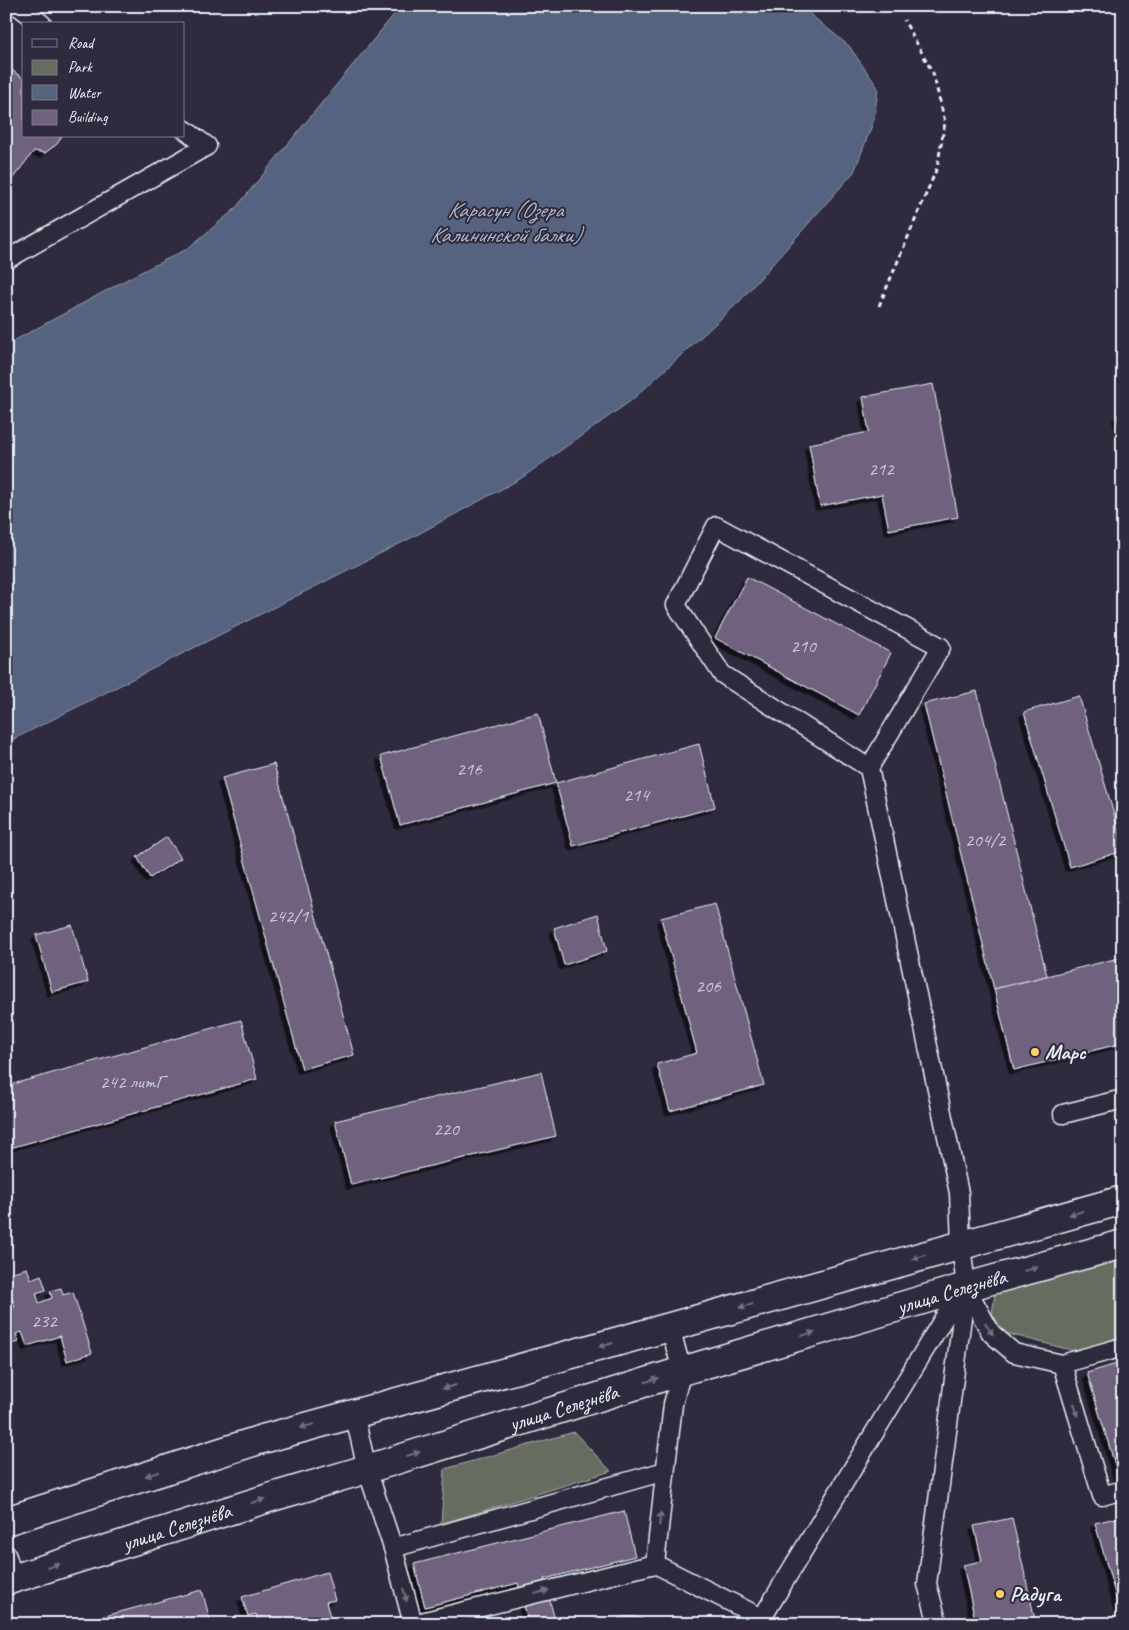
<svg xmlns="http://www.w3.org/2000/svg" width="1129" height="1630" viewBox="0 0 1129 1630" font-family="Caveat,sans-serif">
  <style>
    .green { fill: #666d60; stroke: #a7afac }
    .water { fill: #566480; stroke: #909cb0 }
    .building { fill: #70627e; stroke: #e8f1f8; filter: url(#shadow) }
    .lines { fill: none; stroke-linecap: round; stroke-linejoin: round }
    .service-casing { stroke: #e8f1f8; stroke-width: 21 }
    .secondary-casing { stroke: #e8f1f8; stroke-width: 31 }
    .path { stroke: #e8f1f8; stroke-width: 3; stroke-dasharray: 5 4; stroke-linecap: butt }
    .service { stroke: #2f2a3d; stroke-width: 18 }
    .secondary { stroke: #2f2a3d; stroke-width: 28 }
    .oneway { fill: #70707e }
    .poi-dot { fill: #ffd166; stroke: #2f2a3d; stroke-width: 2 }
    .labels { text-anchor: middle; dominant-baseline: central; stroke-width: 4; stroke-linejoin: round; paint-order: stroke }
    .number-label { font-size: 19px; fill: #cacdda }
    .poi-label { font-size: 21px; font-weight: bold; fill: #e8f1f8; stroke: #2f2a3d; text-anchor: start }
    .street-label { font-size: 21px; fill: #e8f1f8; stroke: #2f2a3d }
    .water-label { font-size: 22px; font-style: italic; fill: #aeb9c8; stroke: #2f2a3d }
  </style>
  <defs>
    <filter id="shadow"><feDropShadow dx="-4.5" dy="4.5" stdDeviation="0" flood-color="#0009"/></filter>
  </defs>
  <rect width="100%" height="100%" fill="#2f2a3d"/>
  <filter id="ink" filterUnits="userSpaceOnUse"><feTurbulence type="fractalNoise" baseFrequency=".02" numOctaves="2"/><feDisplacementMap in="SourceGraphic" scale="10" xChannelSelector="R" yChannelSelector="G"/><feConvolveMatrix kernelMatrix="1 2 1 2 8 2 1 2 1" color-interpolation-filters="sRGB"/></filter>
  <g filter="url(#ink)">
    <g class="green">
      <polygon points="1123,1256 1123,1335 1078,1352 1005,1333 992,1314 995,1293"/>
      <polygon points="574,1432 611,1471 441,1524 445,1469"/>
    </g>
    <polygon class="water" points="401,6 800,6 849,46 878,88 874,120 854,172 739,302 632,400 520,479 409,539 6,743 6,345 135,275 187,249 234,210"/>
    <g class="building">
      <polygon points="9,68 24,79 24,136 62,136 57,144 45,153 34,151 6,187 6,72"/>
      <polygon points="933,384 958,517 889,530 882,494 820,506 809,444 869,432 863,397"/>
      <polygon points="1123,414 1123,444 1117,415"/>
      <polygon points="747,577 891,653 859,715 715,638"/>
      <polygon points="977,691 1047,976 994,989 924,704"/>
      <polygon points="1079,696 1123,845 1123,851 1070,867 1024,712"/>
      <polygon points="538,713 556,783 400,825 381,756"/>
      <polygon points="699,744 715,807 573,846 556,783"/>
      <polygon points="274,764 354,1055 302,1069 222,778"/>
      <polygon points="167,837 181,858 150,878 137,857"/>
      <polygon points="715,904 764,1085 670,1111 657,1064 697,1053 661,918"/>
      <polygon points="598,914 607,951 564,965 554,928"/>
      <polygon points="72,925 88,982 52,992 36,935"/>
      <polygon points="1123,957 1123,1043 1014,1070 994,989"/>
      <polygon points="241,1020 257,1079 6,1149 6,1086"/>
      <polygon points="541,1072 556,1136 351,1185 335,1121"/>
      <polygon points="27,1268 31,1279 41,1275 46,1290 36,1293 39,1303 52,1298 50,1291 61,1288 63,1295 73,1292 92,1353 67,1361 60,1336 27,1346 22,1332 16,1334 19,1342 7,1345 6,1310 15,1307 11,1295 6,1296 6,1274"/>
      <polygon points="1123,1362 1123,1477 1119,1478 1087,1373"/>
      <polygon points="624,1511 635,1556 544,1579 556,1624 529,1624 518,1583 425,1607 414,1564"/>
      <polygon points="1123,1516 1123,1622 1095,1523"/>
      <polygon points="1012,1518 1036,1624 976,1624 963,1565 982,1561 974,1526"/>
      <polygon points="327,1572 335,1600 326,1602 332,1624 259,1624 256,1614 248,1616 242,1597"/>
      <polygon points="202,1590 211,1624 75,1624"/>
      <polygon points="622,1617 636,1617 646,1621 649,1624 611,1624"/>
    </g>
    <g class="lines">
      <g class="service-casing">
        <g id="service">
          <polyline points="18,6 42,24"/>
          <polyline points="6,260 207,146 184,129"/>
          <polyline points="869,768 722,674 676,605 716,526 941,647 869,768 959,1193 961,1245 966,1287 927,1584 938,1624"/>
          <polyline points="1063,1114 1123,1099"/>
          <polyline points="966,1287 991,1333 1014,1353 1062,1364 1123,1347"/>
          <polyline points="1062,1364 1102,1496 1123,1490"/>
          <polyline points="354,1413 367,1469 393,1548 413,1624 655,1564 673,1404 682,1371 670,1327"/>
          <polyline points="393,1548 665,1471"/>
          <polyline points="6,1554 14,1578"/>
          <polyline points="655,1564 762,1618 944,1318 964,1290"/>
        </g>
      </g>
      <g class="secondary-casing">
        <g id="secondary">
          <polyline points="6,1521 259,1440 670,1327 1123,1200"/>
          <path id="s1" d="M6,1581L272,1497L367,1469L682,1371L966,1287L1123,1244"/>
        </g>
      </g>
      <polyline class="path" points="879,306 937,168 945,122 933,73 904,20"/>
      <use href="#service" class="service"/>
      <use href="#secondary" class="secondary"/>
    </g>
    <defs><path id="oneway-solid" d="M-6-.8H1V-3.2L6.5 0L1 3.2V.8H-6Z" transform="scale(1.25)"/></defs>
    <g class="oneway">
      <use href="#oneway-solid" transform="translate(1076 1213) rotate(164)"/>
      <use href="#oneway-solid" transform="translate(919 1257) rotate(164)"/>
      <use href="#oneway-solid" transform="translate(1031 1269) rotate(-15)"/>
      <use href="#oneway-solid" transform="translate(746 1306) rotate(164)"/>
      <use href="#oneway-solid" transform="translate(989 1329) rotate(56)"/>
      <use href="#oneway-solid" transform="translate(808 1334) rotate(-16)"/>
      <use href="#oneway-solid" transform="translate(606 1345) rotate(165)"/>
      <use href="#oneway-solid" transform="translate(652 1380) rotate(-17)"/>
      <use href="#oneway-solid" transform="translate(449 1387) rotate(165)"/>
      <use href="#oneway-solid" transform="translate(1076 1410) rotate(73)"/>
      <use href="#oneway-solid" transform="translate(307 1426) rotate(164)"/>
      <use href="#oneway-solid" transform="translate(413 1454) rotate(-17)"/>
      <use href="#oneway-solid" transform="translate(152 1474) rotate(162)"/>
      <use href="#oneway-solid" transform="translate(258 1501) rotate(-18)"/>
      <use href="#oneway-solid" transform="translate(660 1519) rotate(-84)"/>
      <use href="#oneway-solid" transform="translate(53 1566) rotate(-18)"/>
      <use href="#oneway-solid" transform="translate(542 1592) rotate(-14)"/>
      <use href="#oneway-solid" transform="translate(405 1595) rotate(75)"/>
    </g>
  </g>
  <g class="poi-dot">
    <circle cx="1035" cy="1052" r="5"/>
    <circle cx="1000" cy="1594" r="5"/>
  </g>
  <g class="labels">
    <g class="number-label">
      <text x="881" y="469">212</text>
      <text x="803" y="646">210</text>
      <text x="469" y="769">216</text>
      <text x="636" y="795">214</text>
      <text x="985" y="840">204/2</text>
      <text x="288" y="916">242/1</text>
      <text x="708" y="986">206</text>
      <text x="132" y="1082">242 литГ</text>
      <text x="446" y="1129">220</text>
      <text x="44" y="1321">232</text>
    </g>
    <g class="poi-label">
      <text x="1045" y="1052">Марс</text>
      <text x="1010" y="1594">Радуга</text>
    </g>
    <g class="street-label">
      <text stroke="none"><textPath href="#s1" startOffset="989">улица Селезнёва</textPath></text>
      <text stroke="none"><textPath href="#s1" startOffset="584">улица Селезнёва</textPath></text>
      <text stroke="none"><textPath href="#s1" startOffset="179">улица Селезнёва</textPath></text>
    </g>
    <g class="water-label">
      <text x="505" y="210">Карасун (Озера<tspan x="505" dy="25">Калининской балки)</tspan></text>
    </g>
  </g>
  <rect width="1129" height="1630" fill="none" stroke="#2f2a3d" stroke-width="25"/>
  <rect x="12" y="12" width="1104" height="1605" fill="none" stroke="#e8f1f8" stroke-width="2" filter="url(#ink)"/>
  <rect x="22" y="22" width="162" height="115" fill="#2f2a3d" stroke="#797a88"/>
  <rect x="32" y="39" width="25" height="8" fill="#2f2a3d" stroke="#797a88"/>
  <text x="68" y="48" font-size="15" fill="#e8f1f8">Road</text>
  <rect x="32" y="60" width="25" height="15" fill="#666d60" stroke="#797a88"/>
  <text x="68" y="72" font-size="15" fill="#e8f1f8">Park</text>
  <rect x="32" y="85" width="25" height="15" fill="#566480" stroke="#797a88"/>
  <text x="68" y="98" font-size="15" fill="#e8f1f8">Water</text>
  <rect x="32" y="110" width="25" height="15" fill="#70627e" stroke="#797a88"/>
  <text x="68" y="122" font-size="15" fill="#e8f1f8">Building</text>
</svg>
